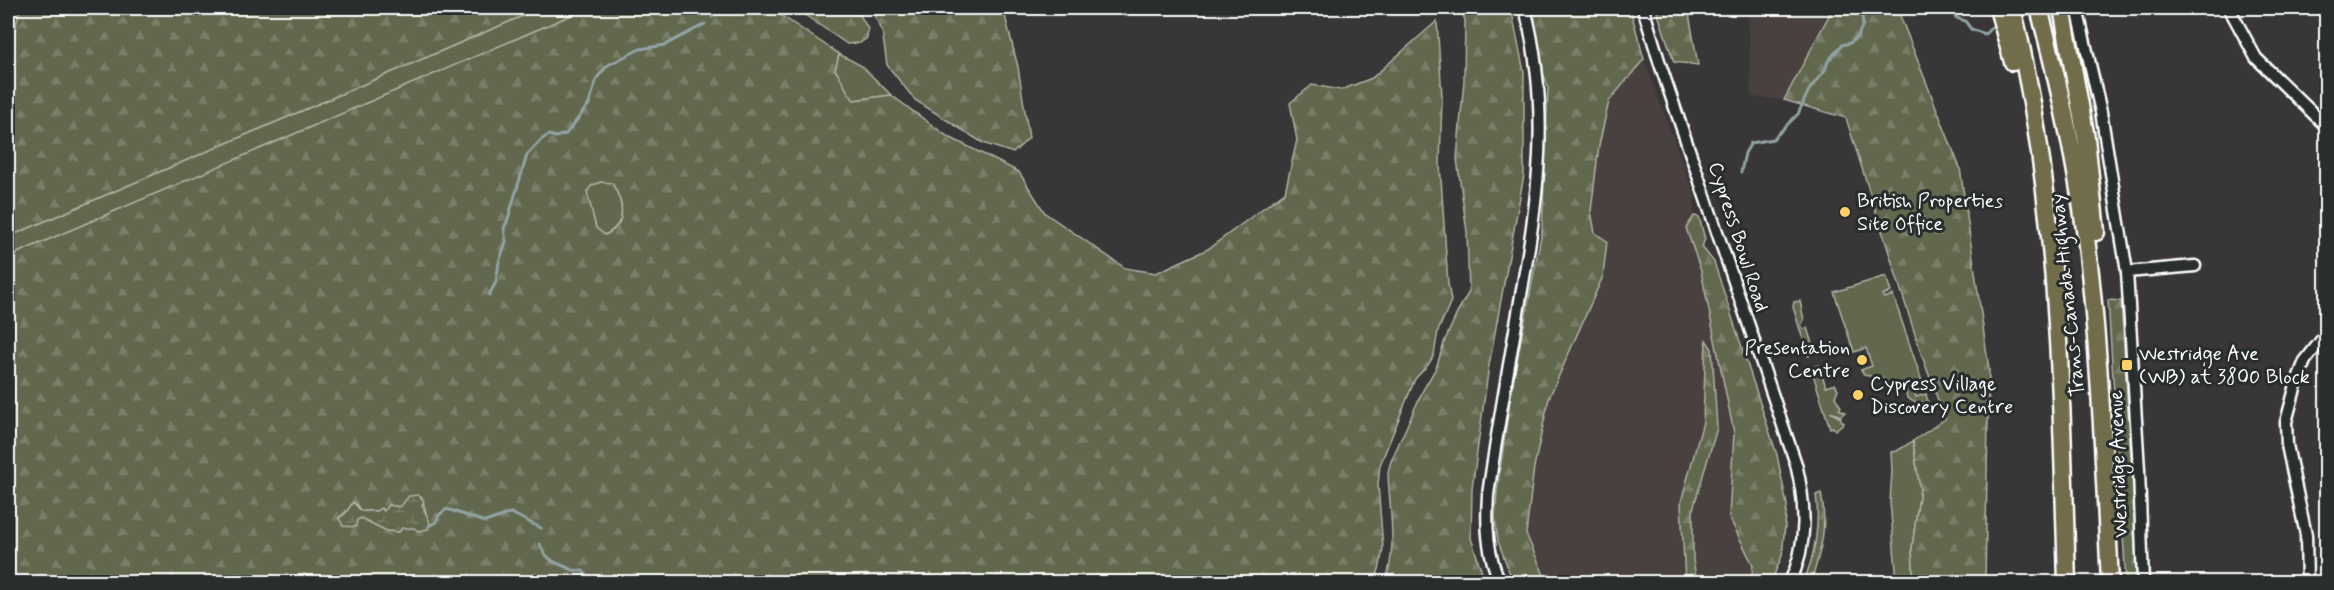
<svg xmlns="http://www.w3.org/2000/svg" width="2334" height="590" viewBox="0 0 2334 590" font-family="Mynerve,sans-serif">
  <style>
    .built { fill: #484140 }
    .green { fill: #62674d; stroke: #b0b3a6; stroke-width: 1.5 }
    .forest { fill: url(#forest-firs); stroke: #b0b3a6; stroke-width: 1.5; fill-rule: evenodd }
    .wetland { fill: url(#wetland-marsh); stroke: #b0b3a6; stroke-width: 1.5 }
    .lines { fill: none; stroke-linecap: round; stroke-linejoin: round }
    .stream { stroke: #91a3a4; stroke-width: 3 }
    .minor-casing { stroke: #fff; stroke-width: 15 }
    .highway-casing { stroke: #fff; stroke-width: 21 }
    .minor { stroke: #2a2d2e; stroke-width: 10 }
    .highway { stroke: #716d4b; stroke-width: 16 }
    .poi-dot { fill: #ffd166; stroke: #2a2d2e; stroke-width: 2 }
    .labels { text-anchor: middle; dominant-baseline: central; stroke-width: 6; stroke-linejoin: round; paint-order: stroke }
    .poi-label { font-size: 20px; fill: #fff; stroke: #2a2d2e; text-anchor: start }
    .street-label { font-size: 20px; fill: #fff; stroke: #2a2d2e }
  </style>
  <defs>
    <pattern id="forest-firs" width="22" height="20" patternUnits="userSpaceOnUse" patternTransform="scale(1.5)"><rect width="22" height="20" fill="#62674d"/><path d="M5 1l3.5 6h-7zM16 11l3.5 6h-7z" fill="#7a7e68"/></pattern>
    <pattern id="wetland-marsh" width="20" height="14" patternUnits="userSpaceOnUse" patternTransform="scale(1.5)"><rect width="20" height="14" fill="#62674d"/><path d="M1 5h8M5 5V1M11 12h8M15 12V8" fill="none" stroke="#7a7e68"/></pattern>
  </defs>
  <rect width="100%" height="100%" fill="#383636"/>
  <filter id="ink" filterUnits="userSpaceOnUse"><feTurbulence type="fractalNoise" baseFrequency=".0167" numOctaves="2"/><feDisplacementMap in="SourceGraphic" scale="12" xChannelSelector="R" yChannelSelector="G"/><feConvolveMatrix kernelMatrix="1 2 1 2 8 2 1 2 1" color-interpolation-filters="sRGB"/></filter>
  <g filter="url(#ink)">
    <g class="built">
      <polygon points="1748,8 1833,8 1784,100 1751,97"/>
      <polygon points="1644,59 1695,196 1694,216 1686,228 1701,271 1734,433 1729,517 1753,565 1751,582 1547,582 1526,534 1534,467 1549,398 1603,276 1591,211 1599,145 1609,101"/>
    </g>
    <g class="green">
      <polygon points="541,8 588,8 8,257 8,237"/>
      <path d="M839,54L862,66L891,95L854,100C845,91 843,80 835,70Z"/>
      <path d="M600,182H612C623,201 629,223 605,235L596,228L586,192L591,186Z"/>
      <polygon points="1886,276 1891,292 1882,295 1884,298 1893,295 1925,390 1915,393 1916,397 1926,394 1928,402 1916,403 1907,398 1906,393 1894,389 1884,379 1864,375 1861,370 1872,366 1866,348 1854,352 1834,292"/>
      <polygon points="1800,301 1804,320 1801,325 1803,329 1807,328 1815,353 1808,356 1793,307 1794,302"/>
      <polygon points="1819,365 1826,387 1835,384 1838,389 1835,397 1841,407 1839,409 1845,412 1841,416 1830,412 1841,418 1841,420 1844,423 1835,430 1833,427 1830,428 1811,368"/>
      <polygon points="1913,441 1920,489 1912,548 1914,582 1897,582 1890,502 1892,471 1891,452 1897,451"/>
    </g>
    <g class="forest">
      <polygon points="20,8 541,8 8,237 8,62"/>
      <path d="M588,8H770L839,54L835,70C843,80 845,91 854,100L891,95L947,136L1019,172L1045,213L1125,268L1156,273L1208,249L1285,192L1297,140L1290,103L1312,85L1341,90L1372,78L1437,21L1442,97L1440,164L1448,284L1451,301L1438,331L1434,355L1428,365L1415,379L1380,465L1378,485L1383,548L1380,566L1375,582H8V257ZM600,182L612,183C623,201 629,224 605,235L596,228L587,192L591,186ZM422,497L427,517L414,528H402L399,532L387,531L361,518L357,520L339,518L355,503L361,511H384L388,505L400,507Z"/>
      <polygon points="795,8 856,8 868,29 867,38 860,43 847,44"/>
      <polygon points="870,8 1003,8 1018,67 1029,138 1013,153 983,143 915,100 887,65 882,30"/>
      <path d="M1460,8H1511L1524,72V175L1489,365L1472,489L1471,538L1485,582H1385C1398,549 1389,507 1388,472L1391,461L1423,390L1436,368L1445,340L1459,309L1469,292L1467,232L1457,159L1464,80L1465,20Z"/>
      <polygon points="1521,8 1630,8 1644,59 1609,101 1599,145 1591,211 1595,233 1607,241 1603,276 1549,398 1534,467 1526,534 1547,582 1513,582 1498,541 1495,517 1497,491 1512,387 1542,231 1548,87"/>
      <polygon points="1656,8 1688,8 1698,65 1674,62"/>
      <polygon points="1833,8 1897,8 1960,168 1989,369 1985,582 1914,582 1912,548 1920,489 1913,441 1945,419 1921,353 1846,118 1784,100"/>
      <polygon points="1694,216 1699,217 1705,239 1702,247 1714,262 1777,455 1787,505 1782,556 1771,582 1751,582 1753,565 1729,517 1734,433 1701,271 1686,228"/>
      <polygon points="2108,300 2121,301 2139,582 2126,582"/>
      <polygon points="1706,340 1712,349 1717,428 1693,509 1693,560 1697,582 1685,582 1681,502 1703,422"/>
      <path d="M1821,493C1828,526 1821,551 1811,582H1803C1815,558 1820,522 1816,495Z"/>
    </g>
    <polygon class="wetland" points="418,495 424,501 422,505 430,523 428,529 418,531 414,528 402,528 399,532 387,531 361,518 357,520 356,527 343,526 339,518 345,514 353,502 361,511 376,511 381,508 384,511 388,505 400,507 409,496"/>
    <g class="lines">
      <g class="stream">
        <polyline points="1882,8 1884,8"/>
        <polyline points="1945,8 1957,18 1965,21 1971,29 1985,34 1992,27"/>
        <polyline points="712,17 720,8"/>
        <polyline points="1741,172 1745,153 1751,143 1773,139 1798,114 1809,90 1825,70 1828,61 1842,45 1850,43 1858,36 1863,24 1862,17 1869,9 1877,8"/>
        <polyline points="489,295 496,282 499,262 506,242 504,228 507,222 527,155 542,139 549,135 556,137 566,134 589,104 597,78 608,65 640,49 665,45 705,24"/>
        <polyline points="429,526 436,522 439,515 447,509 485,522 511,513 541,528"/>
        <polyline points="540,544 544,553 552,561 573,570 583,571 588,576 606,582"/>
      </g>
      <g class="minor-casing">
        <g id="minor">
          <path d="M1643,8L1660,64L1796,464C1806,505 1808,544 1790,582"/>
          <polyline points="2077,8 2101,112 2127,272 2139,470 2143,582"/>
          <polyline points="2229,8 2256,58 2326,126"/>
          <polyline points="8,9 8,8"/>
          <polyline points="2127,272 2195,266"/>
          <path d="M1500,582C1487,554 1486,525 1488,495C1497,430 1509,366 1520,301C1538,198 1551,111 1525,8"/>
          <polyline points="2307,582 2306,535 2287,445 2286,422 2297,381 2305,361 2326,334"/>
        </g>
      </g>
      <g class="highway-casing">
        <g id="highway">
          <polyline points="1998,8 2013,62"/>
          <path d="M2012,8C2059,196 2061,389 2067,582"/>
          <path d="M2039,8C2058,81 2075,154 2085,230C2100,347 2104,465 2110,582"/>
          <polyline points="2062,8 2086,138 2096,232"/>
        </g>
      </g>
      <use href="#minor" class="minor"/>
      <use href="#highway" class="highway"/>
    </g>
  </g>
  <g class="poi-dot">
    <circle cx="1845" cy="212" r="6"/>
    <circle cx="1862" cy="360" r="6"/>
    <rect x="2121" y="359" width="12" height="12" rx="3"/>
    <circle cx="1858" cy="395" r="6"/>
  </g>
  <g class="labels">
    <g class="poi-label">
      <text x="1857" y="201">British Properties<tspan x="1857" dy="23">Site Office</tspan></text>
      <text x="1850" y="348" text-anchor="end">Presentation<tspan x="1850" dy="23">Centre</tspan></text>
      <text x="2139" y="354">Westridge Ave<tspan x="2139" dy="23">(WB) at 3800 Block</tspan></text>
      <text x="1870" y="384">Cypress Village<tspan x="1870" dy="23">Discovery Centre</tspan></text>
    </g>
    <g class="street-label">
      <text transform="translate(1738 237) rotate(72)">Cypress Bowl Road</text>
      <text transform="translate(2068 295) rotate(-96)">Trans-Canada Highway</text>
      <text transform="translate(2119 464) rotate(-92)">Westridge Avenue</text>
    </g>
  </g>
  <rect width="2334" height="590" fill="none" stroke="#2a2d2e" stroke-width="30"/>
  <rect x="15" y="15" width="2304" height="560" fill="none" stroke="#fff" stroke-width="2" filter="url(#ink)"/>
</svg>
